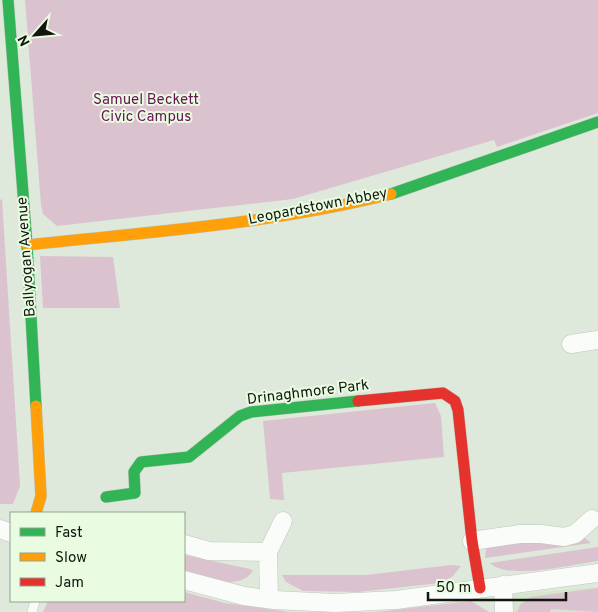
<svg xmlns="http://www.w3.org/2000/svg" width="598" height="612" viewBox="0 0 598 612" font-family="Overpass,sans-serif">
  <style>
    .built { fill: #d5e6ce }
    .green { fill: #dbc2cf }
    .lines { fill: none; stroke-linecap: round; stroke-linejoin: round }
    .lane-casing { stroke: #bfc6bc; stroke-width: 10 }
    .street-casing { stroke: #bfc6bc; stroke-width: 19 }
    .fast-casing { stroke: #bfc6bc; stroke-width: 12 }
    .slow-casing { stroke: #bfc6bc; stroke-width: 12 }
    .jam-casing { stroke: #bfc6bc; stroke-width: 12 }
    .lane { stroke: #fafcfa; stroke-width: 9 }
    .street { stroke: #fafcfa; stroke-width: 18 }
    .fast { stroke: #30b455; stroke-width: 11 }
    .slow { stroke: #ff9f0a; stroke-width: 11 }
    .jam { stroke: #e5322d; stroke-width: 11 }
    .labels { text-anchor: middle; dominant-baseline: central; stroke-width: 4; stroke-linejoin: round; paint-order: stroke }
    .park-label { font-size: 15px; fill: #681556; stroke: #e9fce2 }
    .street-label { font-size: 15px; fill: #11170e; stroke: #e9fce2 }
  </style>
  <rect width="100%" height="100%" fill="#dfe9db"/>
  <polygon class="built" points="598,587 598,612 495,612 494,596"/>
  <g class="green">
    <polygon points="25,0 598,0 598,113 497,147 494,140 293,199 57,226 43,214 41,205"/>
    <polygon points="2,199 20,486 13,504 0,504 0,200"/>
    <polygon points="40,256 113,257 120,308 43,308"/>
    <polygon points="435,403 441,416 444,457 282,473 284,500 270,499 263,421"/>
    <polygon points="585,538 591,543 485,558 486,549 494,544"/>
    <path d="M598,547V561C573,564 508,581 490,563Z"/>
    <path d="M184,555L250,569L253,571C237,593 205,576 184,570Z"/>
    <polygon points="451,565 461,566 452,577 440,583 358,592 303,591 286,582 282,575 366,575"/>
    <polygon points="598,588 598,612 551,609 550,612 517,612 520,605 530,597"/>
    <polygon points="184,592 225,603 290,612 43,612 48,601 184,601"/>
    <polygon points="471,601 489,612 376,612"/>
  </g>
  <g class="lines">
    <g class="lane-casing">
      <polyline id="lane" points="32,612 35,601"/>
    </g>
    <g class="street-casing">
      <g id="street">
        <polyline points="571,344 598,340"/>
        <polyline points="0,529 11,533"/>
        <polyline points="472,541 520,534 541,534 564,537 575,534 592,519"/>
        <polyline points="184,544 209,551 268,552 269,599"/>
        <polyline points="268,552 283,521"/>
        <polyline points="184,580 244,596 274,600 335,603 396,600 598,573"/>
        <polyline points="503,585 504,612"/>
      </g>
    </g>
    <g class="fast-casing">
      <g id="fast">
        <polyline points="8,0 27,245 36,406"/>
        <polyline points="391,194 598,122"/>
        <polyline points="106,497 135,493 134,472 141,462 189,457 240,416 251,412 358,401"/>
      </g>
    </g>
    <g class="slow-casing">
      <g id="slow">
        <path d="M27,245C149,232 272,224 391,194"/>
        <polyline points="36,406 41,496 36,513"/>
      </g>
    </g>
    <g class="jam-casing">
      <polyline id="jam" points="358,401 443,393 455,401 458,410 472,541 480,588"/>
    </g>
    <use href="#lane" class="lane"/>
    <use href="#street" class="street"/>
    <use href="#fast" class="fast"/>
    <use href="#slow" class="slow"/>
    <use href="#jam" class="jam"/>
  </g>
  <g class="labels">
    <g class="park-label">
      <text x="146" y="100">Samuel Beckett<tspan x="146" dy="17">Civic Campus</tspan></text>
    </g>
    <g class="street-label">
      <text transform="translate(318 207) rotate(-11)">Leopardstown Abbey</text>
      <text transform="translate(27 257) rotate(-94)">Ballyogan Avenue</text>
      <text transform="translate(308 393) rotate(-7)">Drinaghmore Park</text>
    </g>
  </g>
  <rect x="10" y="512" width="175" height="90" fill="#e9fce2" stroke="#93a08d"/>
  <rect x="20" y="528" width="25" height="8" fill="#30b455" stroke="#93a08d"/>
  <text x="55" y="537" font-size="15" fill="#11170e">Fast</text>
  <rect x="20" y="553" width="25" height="8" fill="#ff9f0a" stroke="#93a08d"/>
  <text x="55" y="562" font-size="15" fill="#11170e">Slow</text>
  <rect x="20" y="578" width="25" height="8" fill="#e5322d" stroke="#93a08d"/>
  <text x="55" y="587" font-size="15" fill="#11170e">Jam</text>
  <g transform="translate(35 35) rotate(243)" stroke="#e9fce2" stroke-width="4" paint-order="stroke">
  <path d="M0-4L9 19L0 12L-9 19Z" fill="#11170e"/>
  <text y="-8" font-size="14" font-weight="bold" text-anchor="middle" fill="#11170e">N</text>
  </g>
  <path d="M428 592v8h138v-8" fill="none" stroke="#11170e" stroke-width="2.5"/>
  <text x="436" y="592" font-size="15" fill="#11170e" stroke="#e9fce2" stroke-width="4" paint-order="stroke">50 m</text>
</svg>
